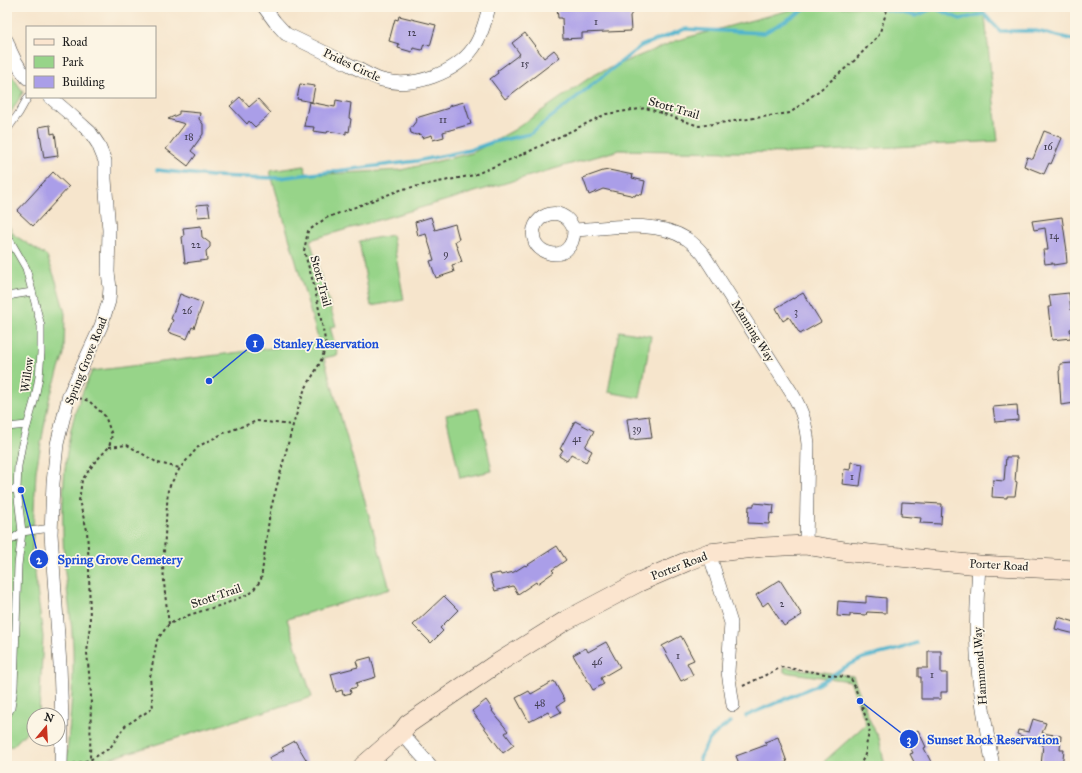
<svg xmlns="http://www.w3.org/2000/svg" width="1082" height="773" viewBox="0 0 1082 773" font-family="'IM FELL Great Primer',serif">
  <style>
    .green { fill: #97d489; stroke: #5a7852 }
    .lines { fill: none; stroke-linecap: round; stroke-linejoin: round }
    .stream { stroke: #4fb4cd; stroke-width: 3.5 }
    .building { fill: #aa9ee8 }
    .lane-casing { stroke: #3d3a36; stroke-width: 8 }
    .street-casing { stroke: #3d3a36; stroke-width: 14 }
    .secondary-casing { stroke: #3d3a36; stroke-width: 20 }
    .path { stroke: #3d3a36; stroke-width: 2; stroke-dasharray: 3 3; stroke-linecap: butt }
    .lane { stroke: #fff; stroke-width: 7 }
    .street { stroke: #fff; stroke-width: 13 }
    .secondary { stroke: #fbe5cf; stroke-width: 19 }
    .labels { text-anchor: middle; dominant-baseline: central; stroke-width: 3.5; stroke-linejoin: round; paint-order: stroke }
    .number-label { font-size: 10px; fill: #403c4f }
    .street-label { font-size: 12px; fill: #1c1c1c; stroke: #fcf5e5 }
    .leader { fill: none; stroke: #1d4ed8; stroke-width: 1.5 }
    .callout-dot { fill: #1d4ed8; stroke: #fcf5e5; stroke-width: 1.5 }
    .mark-label { font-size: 12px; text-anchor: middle; font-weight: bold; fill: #fff }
    .callout-label { font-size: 13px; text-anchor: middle; font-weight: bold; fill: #1d4ed8; stroke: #fcf5e5; stroke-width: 3.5; stroke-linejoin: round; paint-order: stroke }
  </style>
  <rect width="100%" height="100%" fill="#fcf5e5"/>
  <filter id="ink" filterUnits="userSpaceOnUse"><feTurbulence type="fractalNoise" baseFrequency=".025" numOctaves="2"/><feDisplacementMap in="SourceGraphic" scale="8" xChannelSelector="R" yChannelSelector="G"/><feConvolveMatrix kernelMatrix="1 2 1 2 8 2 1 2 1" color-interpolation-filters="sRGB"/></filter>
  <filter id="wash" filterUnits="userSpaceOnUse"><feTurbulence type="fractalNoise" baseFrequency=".012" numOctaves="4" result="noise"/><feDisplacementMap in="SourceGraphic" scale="16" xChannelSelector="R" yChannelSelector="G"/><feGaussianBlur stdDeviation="0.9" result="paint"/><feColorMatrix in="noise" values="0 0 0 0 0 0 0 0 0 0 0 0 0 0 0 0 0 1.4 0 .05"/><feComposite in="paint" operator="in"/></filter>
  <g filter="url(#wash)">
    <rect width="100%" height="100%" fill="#f6e5cc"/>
    <g class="green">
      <path d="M801,7H984L998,141L793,153L619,150L310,240L336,326L330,327L338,355L324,358L390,589L287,619L312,697L85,766H66C69,727 74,687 73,648C72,623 68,598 65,573C61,520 61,461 76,410C80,397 86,384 92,371L319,342L270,171L304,166L307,175L401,170L472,153L514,130L595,74L678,40Z"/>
      <polygon points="7,68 23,92 7,119"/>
      <polygon points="7,222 14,235 47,256 56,281 65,313 64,354 49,400 36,471 32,550 43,637 39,715 34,715 34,724 13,746 7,747"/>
      <polygon points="392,235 404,300 371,306 359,241"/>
      <polygon points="619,331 651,336 640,398 608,392"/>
      <polygon points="479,408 492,471 460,478 446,415"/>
      <polygon points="784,667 853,676 870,721 879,738 885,766 819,766 866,724 850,681 784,672"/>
    </g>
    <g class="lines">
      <g class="stream">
        <polyline points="875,7 916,16 934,8 960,19 984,14 1000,31 1036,31 1075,40"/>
        <polyline points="157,170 210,176 279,178 417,161 470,150 493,142 530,134 641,46 685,29 764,33 809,7"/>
        <polyline points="746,716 817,685 843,668 863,658 900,649 916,643"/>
        <path d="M698,766C704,743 711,735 731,722"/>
      </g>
    </g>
    <g id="blocks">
      <g class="building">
        <polygon points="557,7 632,7 632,13 630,16 631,31 582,33 582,38 563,39 562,18 558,18"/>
        <polygon points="399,16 436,25 430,46 424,44 422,50 413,48 412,52 398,48 399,44 389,41 395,19 398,20"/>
        <polygon points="525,33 544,58 554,50 560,57 505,99 490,79 498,73 497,71 520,54 512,43"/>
        <polygon points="300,84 315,86 312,102 297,99"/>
        <polygon points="240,97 249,107 258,99 271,113 255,127 249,121 247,124 230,106"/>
        <polygon points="336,100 351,103 349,118 351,119 349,132 346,131 346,134 328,131 327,133 313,131 314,127 304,126 309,102 335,107"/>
        <polygon points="464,102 471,124 443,132 444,137 433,140 432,135 422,138 421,134 416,135 411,133 410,129 417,120 416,118 449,108 449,106"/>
        <polygon points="179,111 200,113 199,119 203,124 203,134 191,151 196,155 188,166 166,149 185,124 168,119 179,114"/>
        <polygon points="50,125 51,134 55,133 58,156 44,158 39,127"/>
        <polygon points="1044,131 1062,138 1051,164 1049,163 1044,174 1024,166 1027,157 1033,159"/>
        <polygon points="609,170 633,175 632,178 645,181 642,195 636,194 635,196 603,189 589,195 583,178 603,171"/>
        <polygon points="53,172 69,187 33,226 17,211"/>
        <polygon points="208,204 210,216 198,217 196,205"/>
        <polygon points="431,217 435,230 455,224 459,239 455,241 462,262 452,265 454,272 436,278 430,261 434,260 426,234 418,236 415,222"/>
        <polygon points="1062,217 1067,251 1066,251 1067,263 1053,265 1053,263 1045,264 1043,250 1048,250 1045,228 1034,230 1032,221"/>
        <polygon points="201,226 202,237 210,243 210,247 206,251 207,260 185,263 182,237 184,236 183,228"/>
        <polygon points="803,293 821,322 800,334 789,317 783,321 776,308 793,298 793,299"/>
        <polygon points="1069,293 1071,310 1073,309 1075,328 1070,329 1071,338 1052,340 1048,307 1051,307 1049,295"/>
        <polygon points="180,294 203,303 194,328 192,327 187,339 168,332 173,320 171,319"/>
        <polygon points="1073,363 1074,375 1075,375 1075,403 1061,405 1059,371 1060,370 1060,364"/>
        <polygon points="1017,405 1018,420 995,422 993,407"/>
        <polygon points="649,416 652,438 630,440 627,419"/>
        <polygon points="575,421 594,431 585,447 592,451 586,462 571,454 567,461 559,456 563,450 560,449"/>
        <polygon points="1006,457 1017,457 1015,481 1017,482 1015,496 1007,496 1007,498 992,497 993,480 1004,481"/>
        <polygon points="851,462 863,464 860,486 842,484 844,469 850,470"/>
        <polygon points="902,502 942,504 941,524 920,523 921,518 901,516"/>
        <polygon points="754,503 774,505 773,514 770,513 769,524 748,523 749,506 754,506"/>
        <polygon points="557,546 566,560 552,570 554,572 537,584 536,582 518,594 513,586 495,591 490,575 500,573 501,575 514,572 525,565 526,566"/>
        <polygon points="780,580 802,615 784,626 768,602 763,606 756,595"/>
        <polygon points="444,596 458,610 440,628 443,631 431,643 413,625"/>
        <polygon points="866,596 886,598 886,613 867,612 866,615 850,614 850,617 837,616 838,601 866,603"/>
        <polygon points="1058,617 1075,622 1075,634 1055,629"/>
        <polygon points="681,636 694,660 687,663 693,675 681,681 662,646"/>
        <polygon points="606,642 620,667 601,678 604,684 593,690 573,655 586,648 588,652"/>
        <polygon points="928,651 941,651 941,673 947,673 947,692 941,692 941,699 921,699 921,677 918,677 918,668 928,668"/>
        <polygon points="371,657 376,677 356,683 357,687 350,689 351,693 343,695 342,690 336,692 331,674 358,667 356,661"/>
        <polygon points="554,681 565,701 557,706 561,712 551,717 548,712 529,722 516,698 529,691 531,694"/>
        <polygon points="486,700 493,710 492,711 508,731 505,733 514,745 503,753 472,711"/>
        <polygon points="1033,719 1046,723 1042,733 1061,736 1060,750 1064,750 1062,766 1041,766 1043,744 1017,734 1018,730 1029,732"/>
        <polygon points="918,730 926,747 924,748 933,766 916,766 910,754 913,753 909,745 913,744 909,735"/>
        <polygon points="778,737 787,762 776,766 740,766 736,756 766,745 765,742"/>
        <polygon points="295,741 310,766 273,766 269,758 284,750 282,748"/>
      </g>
    </g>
  </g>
  <g filter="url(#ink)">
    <use href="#blocks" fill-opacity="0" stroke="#3d3a36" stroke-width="1"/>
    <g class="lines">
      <g class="lane-casing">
        <g id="lane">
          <polyline points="7,130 19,113 28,97"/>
          <polyline points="7,235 26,268 41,326 41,353 39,377 35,398 22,444 18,466 17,489 22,532 18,565 14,687 11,708 7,715"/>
          <polyline points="7,298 13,295 32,292"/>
          <polyline points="7,427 27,425"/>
          <polyline points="7,490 17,489"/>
          <polyline points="7,543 22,532 51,528"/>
          <polyline points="7,635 15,634"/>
        </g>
      </g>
      <g class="street-casing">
        <g id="street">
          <path d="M264,7L275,22L286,34C308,44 330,55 352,66C361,70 372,77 382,80C413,89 456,73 474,47C481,37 486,19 489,7"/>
          <path d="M7,41C11,55 18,67 27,78"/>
          <polyline points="50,97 71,115 90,132 98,144 105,161 105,179 109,230 108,272 110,288 109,301 101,326 69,395 57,444 53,483 51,534 60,665 62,720 61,766"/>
          <path d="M574,230C574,246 563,259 546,252C541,250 537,246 535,242C525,217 563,199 574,230C610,228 655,219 687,239C693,243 698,248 703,254L793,395C803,412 806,425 808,444L806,545"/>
          <polyline points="709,553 731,623 728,672 733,705"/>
          <path d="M979,565C977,600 975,635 978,669C981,702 987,734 993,766"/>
          <polyline points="401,733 431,766"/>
        </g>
      </g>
      <g class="secondary-casing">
        <polyline id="secondary" points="363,766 401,733 408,724 493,666 565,621 639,582 688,561 709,553 764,547 806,545 850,552 979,565 1075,570"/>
      </g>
      <g class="path">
        <polyline points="79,398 89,401 105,416 112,435 109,447 95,462 82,480 79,501 87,530 89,567 90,624 87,653 91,693 90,760"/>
        <polyline points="109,447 127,445 158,463 180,468"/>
        <polyline points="169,624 165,594 163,567 168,489 180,468 199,446 224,433 257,421 293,425"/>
        <polyline points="743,686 782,667 850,678 853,682 870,729 866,746 866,752 860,766"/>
        <polyline points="73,764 90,760 110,748 125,726 153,708 150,677 157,640 169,624 189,615 225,604 251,593 261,580 270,512 293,425 304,391 320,363 326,347 324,334 314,285 304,251 308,231 326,218 403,189 474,175 528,152 606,114 646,108 699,126 790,113 821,89 854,61 879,35 888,7"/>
      </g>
      <use href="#lane" class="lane"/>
      <use href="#street" class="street"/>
      <use href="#secondary" class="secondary"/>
    </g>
  </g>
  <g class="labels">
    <g class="number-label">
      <text x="596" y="22">1</text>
      <text x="412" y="33">12</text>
      <text x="525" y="64">15</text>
      <text x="443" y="120">11</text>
      <text x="189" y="137">18</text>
      <text x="1048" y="147">16</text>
      <text x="1054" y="236">14</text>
      <text x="196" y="245">22</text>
      <text x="446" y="254">9</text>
      <text x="187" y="311">26</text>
      <text x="796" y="312">3</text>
      <text x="637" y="429">39</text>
      <text x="577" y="439">41</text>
      <text x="852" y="477">1</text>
      <text x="782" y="604">2</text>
      <text x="678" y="656">1</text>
      <text x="597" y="662">46</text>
      <text x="932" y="675">1</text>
      <text x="540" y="703">48</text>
    </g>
    <g class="street-label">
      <text transform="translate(352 65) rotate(25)">Prides Circle</text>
      <text transform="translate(674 108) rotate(16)">Stott Trail</text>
      <text transform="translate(321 281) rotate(75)">Stott Trail</text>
      <text transform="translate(753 331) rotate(58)">Manning Way</text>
      <text transform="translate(86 361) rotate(-68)">Spring Grove Road</text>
      <text transform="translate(27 375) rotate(-82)">Willow</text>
      <text transform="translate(999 565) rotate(3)">Porter Road</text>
      <text transform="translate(679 566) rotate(-21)">Porter Road</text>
      <text transform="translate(216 596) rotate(-19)">Stott Trail</text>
      <text transform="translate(980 666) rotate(-94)">Hammond Way</text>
    </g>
  </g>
  <path class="leader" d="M209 381L255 343M21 490L39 559M860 701L909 739"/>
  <g class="callout-dot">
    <circle cx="209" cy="381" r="4"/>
    <circle cx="21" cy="490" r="4"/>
    <circle cx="860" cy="701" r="4"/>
    <circle cx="255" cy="343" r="10"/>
    <circle cx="39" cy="559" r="10"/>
    <circle cx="909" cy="739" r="10"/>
  </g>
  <g class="mark-label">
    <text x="255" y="347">1</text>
    <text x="39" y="564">2</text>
    <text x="909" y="744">3</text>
  </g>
  <g class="callout-label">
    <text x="326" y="348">Stanley Reservation</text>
    <text x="120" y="564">Spring Grove Cemetery</text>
    <text x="993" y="744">Sunset Rock Reservation</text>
  </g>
  <rect width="1082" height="773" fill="none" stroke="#fcf5e5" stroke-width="24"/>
  <rect x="26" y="26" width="130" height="72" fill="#fcf5e5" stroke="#a29e95"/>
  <rect x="34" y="39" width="20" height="6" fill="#fbe5cf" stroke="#a29e95"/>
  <text x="62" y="46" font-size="12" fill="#1c1c1c">Road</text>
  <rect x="34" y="56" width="20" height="12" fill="#97d489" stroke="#a29e95"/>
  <text x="62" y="66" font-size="12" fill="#1c1c1c">Park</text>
  <rect x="34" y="76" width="20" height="12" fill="#aa9ee8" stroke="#a29e95"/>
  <text x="62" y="86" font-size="12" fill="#1c1c1c">Building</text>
  <g transform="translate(46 727) rotate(18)"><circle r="19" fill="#fcf5e5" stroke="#a29e95"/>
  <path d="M0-3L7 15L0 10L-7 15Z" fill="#c8321e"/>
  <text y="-6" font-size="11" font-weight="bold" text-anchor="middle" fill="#1c1c1c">N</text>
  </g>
</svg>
